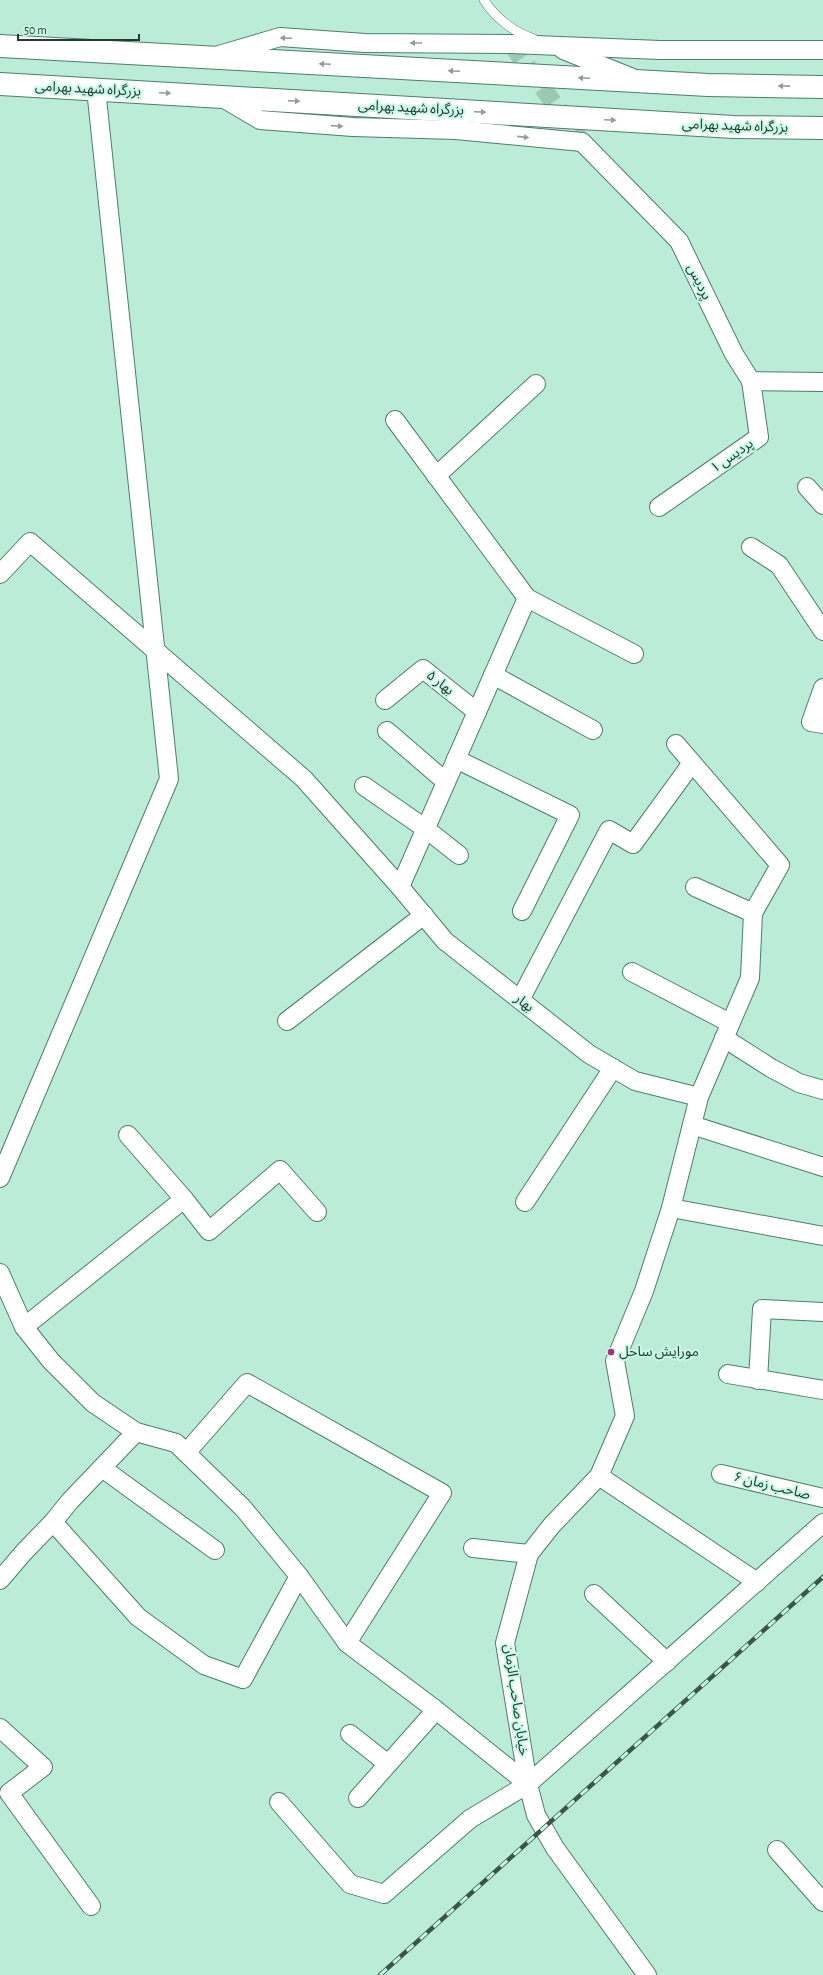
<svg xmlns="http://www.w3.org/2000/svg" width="823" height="1975" viewBox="0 0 823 1975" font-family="'Alegreya Sans','Noto Sans Arabic',sans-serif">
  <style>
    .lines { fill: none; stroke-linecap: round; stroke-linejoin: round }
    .minor-tunnel { stroke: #9cc8b6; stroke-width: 18; stroke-dasharray: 18 9; stroke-linecap: butt }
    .service-casing { stroke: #4f7d6b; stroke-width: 10 }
    .minor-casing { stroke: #4f7d6b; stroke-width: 20 }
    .trunk-casing { stroke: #4f7d6b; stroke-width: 24 }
    .service { stroke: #fff; stroke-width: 9 }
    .minor { stroke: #fff; stroke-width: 18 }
    .trunk { stroke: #fff; stroke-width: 22 }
    .rail-casing { stroke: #3c554b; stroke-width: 4.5 }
    .rail { stroke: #c7fae4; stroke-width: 3; stroke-dasharray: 9; stroke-linecap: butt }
    .oneway { fill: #929c98 }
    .poi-dot { fill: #af307e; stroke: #c7fae4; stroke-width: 1.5 }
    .labels { text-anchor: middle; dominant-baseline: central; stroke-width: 4; stroke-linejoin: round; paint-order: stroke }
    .street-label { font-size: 14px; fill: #263a32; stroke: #c7fae4 }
    .poi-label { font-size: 14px; fill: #263a32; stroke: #c7fae4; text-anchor: start }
  </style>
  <rect width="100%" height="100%" fill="#baecd7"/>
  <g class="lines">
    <polyline class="minor-tunnel" points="511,44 582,142"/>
    <g class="service-casing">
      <path id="service" d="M484,0C495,18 514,32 534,39"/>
    </g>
    <g class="minor-casing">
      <g id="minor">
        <polyline points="563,50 633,78"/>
        <polyline points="219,55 280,37 365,43 511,44 660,50 823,50"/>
        <polyline points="221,97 260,120 353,127 456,130 582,142 679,241 734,354 751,381 823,382"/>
        <polyline points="395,420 527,598"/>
        <polyline points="436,476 536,384"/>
        <polyline points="807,487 823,505"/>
        <polyline points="659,507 759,437 751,381"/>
        <polyline points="751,547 779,565 823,631"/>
        <polyline points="0,574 30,542 304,779 400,887 445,941 589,1054 635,1081 699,1097"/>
        <polyline points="493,675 593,730"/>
        <polyline points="823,688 811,722 823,724"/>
        <polyline points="385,700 423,669 477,712"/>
        <polyline points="387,731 446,782"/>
        <polyline points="456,759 570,815 522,911"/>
        <polyline points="364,786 426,829 459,855"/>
        <polyline points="400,887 527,598 634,654"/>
        <polyline points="695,887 753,913"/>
        <polyline points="632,972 730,1023"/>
        <polyline points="520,1000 609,830 633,844 692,763"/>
        <polyline points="287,1021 424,915"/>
        <polyline points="724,1038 771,1068 799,1083 823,1090"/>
        <polyline points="692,1125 823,1167"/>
        <polyline points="128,1135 184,1199"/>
        <polyline points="0,1178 169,779 96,89"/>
        <polyline points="525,1202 613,1068"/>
        <polyline points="671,1208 823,1236"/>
        <polyline points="0,1273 24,1327 51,1361 93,1403 136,1432"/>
        <polyline points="24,1327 184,1199 209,1231 280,1170 317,1212"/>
        <polyline points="728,1374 823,1390"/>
        <polyline points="758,1380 762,1309 823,1312"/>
        <polyline points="186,1453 247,1383 442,1493 347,1643"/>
        <polyline points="102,1468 215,1550"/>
        <polyline points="721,1474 823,1498"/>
        <polyline points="599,1476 757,1582"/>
        <polyline points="53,1522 138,1617 204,1665 243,1679 299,1576"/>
        <polyline points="473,1548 529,1554 505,1643 528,1784 536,1815 555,1848 647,1975"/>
        <polyline points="529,1554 552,1525 599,1476 625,1416 615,1361 644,1291 671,1208 699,1097 750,978 753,913 780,865 676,744"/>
        <polyline points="0,1580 24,1552 53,1522 70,1501 136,1432 176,1443 243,1508 299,1576 347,1643 436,1710 528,1784"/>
        <polyline points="594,1594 667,1662"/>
        <polyline points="0,1728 43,1767 9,1793 91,1906"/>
        <polyline points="350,1734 388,1764"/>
        <polyline points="358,1798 436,1710"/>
        <polyline points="279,1802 350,1884 384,1894 470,1819 528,1784 823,1523"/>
        <polyline points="777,1850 823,1902"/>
      </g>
    </g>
    <g class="trunk-casing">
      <g id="trunk">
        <polyline points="0,46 708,85 823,87"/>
        <polyline points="0,84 734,127 823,128"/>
      </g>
    </g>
    <use href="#service" class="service"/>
    <use href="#minor" class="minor"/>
    <use href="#trunk" class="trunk"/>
    <g class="rail-casing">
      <polyline id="rail" points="380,1975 823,1577"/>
    </g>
    <use href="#rail" class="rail"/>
  </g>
  <defs><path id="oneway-solid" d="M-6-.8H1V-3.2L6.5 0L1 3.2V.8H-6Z"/></defs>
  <g class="oneway">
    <use href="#oneway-solid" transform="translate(286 38) rotate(-177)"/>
    <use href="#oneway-solid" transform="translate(416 43) rotate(-180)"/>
    <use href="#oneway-solid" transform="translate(325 64) rotate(-177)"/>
    <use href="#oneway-solid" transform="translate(454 71) rotate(-177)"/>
    <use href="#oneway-solid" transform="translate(584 78) rotate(-177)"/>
    <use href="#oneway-solid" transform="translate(784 86) rotate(-179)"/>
    <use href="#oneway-solid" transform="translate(165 93) rotate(3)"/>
    <use href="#oneway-solid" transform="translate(294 101) rotate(3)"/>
    <use href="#oneway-solid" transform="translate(480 112) rotate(3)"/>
    <use href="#oneway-solid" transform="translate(610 120) rotate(3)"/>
    <use href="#oneway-solid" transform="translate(337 126) rotate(4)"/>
    <use href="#oneway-solid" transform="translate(523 137) rotate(6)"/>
  </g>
  <circle class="poi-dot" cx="611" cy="1352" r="4"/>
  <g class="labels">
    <g class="street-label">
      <text transform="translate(88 89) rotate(3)">بزرگراه شهید بهرامی</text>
      <text transform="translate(411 108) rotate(3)">بزرگراه شهید بهرامی</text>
      <text transform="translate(735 126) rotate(2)">بزرگراه شهید بهرامی</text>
      <text transform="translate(699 282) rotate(64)">پرديس</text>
      <text transform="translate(732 456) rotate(-35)">پرديس ۱</text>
      <text transform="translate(440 683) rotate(38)">بهار ۵</text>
      <text transform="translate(524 1003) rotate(38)">بهار</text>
      <text transform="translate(772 1486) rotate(14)">صاحب زمان ۶</text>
      <text transform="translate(516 1700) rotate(82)">خیابان صاحب الزمان</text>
    </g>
    <g class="poi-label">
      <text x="619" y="1352">مورایش ساحل</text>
    </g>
  </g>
  <path d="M18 34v6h121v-6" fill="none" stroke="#263a32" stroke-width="2"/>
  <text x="24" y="34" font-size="12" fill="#263a32" stroke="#c7fae4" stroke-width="3" paint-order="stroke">50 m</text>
</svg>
